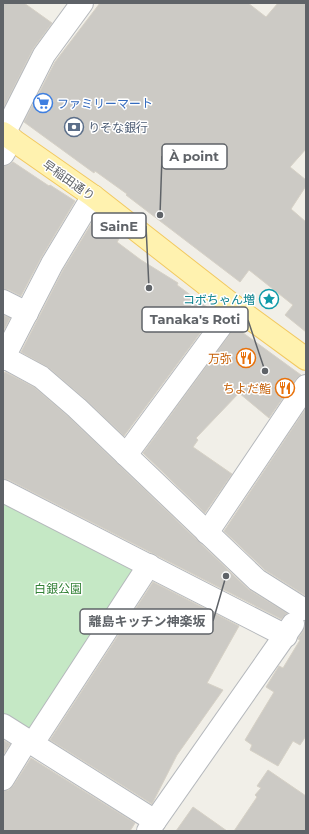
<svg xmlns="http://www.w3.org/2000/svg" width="309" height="834" viewBox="0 0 309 834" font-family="Montserrat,'Noto Sans JP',sans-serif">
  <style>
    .green { fill: #c5e8c5 }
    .building { fill: #cccac5; stroke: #d6d1c6 }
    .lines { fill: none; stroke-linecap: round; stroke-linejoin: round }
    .minor-casing { stroke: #b5b8bc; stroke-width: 24 }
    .major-casing { stroke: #f2c960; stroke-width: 24 }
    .minor { stroke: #fff; stroke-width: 22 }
    .major { stroke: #fff2af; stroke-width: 22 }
    .labels { text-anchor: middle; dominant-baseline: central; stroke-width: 3; stroke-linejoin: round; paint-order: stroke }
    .shop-label { font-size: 12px; fill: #366cbe; stroke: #fff; text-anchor: start }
    .service-label { font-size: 12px; fill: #4e5e75; stroke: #fff; text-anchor: start }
    .street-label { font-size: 12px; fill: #5f6368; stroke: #fff }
    .culture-label { font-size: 12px; fill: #0d838f; stroke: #fff; text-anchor: end }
    .food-label { font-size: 12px; fill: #c56008; stroke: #fff; text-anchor: end }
    .park-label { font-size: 12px; fill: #348238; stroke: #fff }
    .leader { fill: none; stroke: #5f6368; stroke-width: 1.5 }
    .callout-dot { fill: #5f6368; stroke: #fff; stroke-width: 1.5 }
    .callout { fill: #fff; stroke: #5f6368; stroke-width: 1.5 }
    .callout-label { font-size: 13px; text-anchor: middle; font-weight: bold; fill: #5f6368 }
  </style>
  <rect width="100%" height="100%" fill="#f1efe8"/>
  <polygon class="green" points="3,497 138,567 29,732 3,715"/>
  <g class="building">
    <polygon points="3,3 24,3 52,23 33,49 4,107"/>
    <polygon points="100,3 248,3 266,17 278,3 306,3 306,149 290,167 306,180 306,186 291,209 306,222 306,332 285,315 293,305 249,270 240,282 126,195 127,194 95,171 94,173 24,122 55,62"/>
    <polygon points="13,162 49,186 50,185 75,201 41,258 21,296 9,290 3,289 3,166 9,165"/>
    <polygon points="93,221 119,239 117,242 141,260 178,283 177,285 215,313 124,436 85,399 49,368 21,352 63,270"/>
    <polygon points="3,315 10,318 3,332"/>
    <polygon points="235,327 301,375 296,379 269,418 239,393 196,438 198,440 193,447 232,474 205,513 143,453"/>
    <polygon points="5,372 34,387 69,417 248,589 287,613 281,619 9,480 3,479 3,375"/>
    <polygon points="306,408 306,596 265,570 224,531"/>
    <polygon points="153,582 239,626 207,683 223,690 177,755 152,804 50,740"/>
    <polygon points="305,621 306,621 306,736 300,745 293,741 278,766 250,750 252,745 245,740 274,692 266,687 279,666 283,668 300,640 298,639 303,631 305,625"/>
    <polygon points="3,740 10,744 3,755"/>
    <polygon points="31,758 135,823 130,831 3,831 3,791 9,790 13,786"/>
    <polygon points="268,770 306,796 306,831 234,831 257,797 255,795 261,788 257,786"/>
    <polygon points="193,807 227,831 176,831"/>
  </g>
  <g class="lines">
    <g class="minor-casing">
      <g id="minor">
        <polyline points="4,134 44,55 82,3"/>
        <polyline points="3,154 12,139"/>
        <polyline points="3,301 27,313"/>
        <polyline points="4,357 41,377 77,408 257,580 303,609"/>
        <polyline points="3,359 52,264 93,196"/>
        <polyline points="126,455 235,307"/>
        <polyline points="3,491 286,636"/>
        <polyline points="207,533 306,386"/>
        <polyline points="3,725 155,821"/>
        <polyline points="33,743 149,565"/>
        <polyline points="3,779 27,740"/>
        <polyline points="148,831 293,624"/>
      </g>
    </g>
    <g class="major-casing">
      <polyline id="major" points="3,133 93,196 235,307 306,359"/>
    </g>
    <use href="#minor" class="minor"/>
    <use href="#major" class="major"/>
  </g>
  <defs>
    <g id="supermarket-ring" transform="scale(1)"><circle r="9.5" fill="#fff" stroke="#3f7fe0" stroke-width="1.5"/><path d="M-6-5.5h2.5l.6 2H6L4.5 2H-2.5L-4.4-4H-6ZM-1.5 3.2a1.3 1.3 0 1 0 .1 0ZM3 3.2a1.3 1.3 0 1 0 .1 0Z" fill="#3f7fe0"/></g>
    <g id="bank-ring" transform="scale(1)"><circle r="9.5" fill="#fff" stroke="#5c6f8a" stroke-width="1.5"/><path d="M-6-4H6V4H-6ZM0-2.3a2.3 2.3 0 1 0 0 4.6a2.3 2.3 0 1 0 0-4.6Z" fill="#5c6f8a"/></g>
    <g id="sight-ring" transform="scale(1)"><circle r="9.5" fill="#fff" stroke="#0f9aa8" stroke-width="1.5"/><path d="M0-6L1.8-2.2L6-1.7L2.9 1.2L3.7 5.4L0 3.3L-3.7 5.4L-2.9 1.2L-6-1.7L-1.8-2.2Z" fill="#0f9aa8"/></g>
    <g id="restaurant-ring" transform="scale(1)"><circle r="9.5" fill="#fff" stroke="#e8710a" stroke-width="1.5"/><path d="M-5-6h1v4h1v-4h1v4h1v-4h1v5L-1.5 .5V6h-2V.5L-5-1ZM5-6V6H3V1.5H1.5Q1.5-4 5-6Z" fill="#e8710a"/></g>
  </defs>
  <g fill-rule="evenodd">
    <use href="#supermarket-ring" x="43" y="103"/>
    <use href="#bank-ring" x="74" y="127"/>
    <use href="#sight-ring" x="269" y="299"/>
    <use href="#restaurant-ring" x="246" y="358"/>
    <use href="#restaurant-ring" x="285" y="388"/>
  </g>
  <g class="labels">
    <g class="shop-label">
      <text x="57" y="103">ファミリーマート</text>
    </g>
    <g class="service-label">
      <text x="88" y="127">りそな銀行</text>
    </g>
    <g class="street-label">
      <text transform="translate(69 180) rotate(35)">早稲田通り</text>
    </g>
    <g class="culture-label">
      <text x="255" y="299">コボちゃん増</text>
    </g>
    <g class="food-label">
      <text x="232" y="358">万弥</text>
      <text x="271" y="388">ちよだ鮨</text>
    </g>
    <g class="park-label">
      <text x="58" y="588">白銀公園</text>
    </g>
  </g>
  <path class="leader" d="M160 215L162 156M149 288L146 226M265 371L248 320M226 576L213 621"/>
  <g class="callout-dot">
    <circle cx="160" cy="215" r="4"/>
    <circle cx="149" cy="288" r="4"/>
    <circle cx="265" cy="371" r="4"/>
    <circle cx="226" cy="576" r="4"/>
  </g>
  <g class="callout">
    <rect x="162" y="144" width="65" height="25" rx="4"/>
    <rect x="92" y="213" width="54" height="25" rx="4"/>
    <rect x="142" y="307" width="106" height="25" rx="4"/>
    <rect x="80" y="609" width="133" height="25" rx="4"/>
  </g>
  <g class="callout-label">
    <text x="194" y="161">À point</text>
    <text x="119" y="231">SainE</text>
    <text x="195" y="324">Tanaka's Roti</text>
    <text x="147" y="626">離島キッチン神楽坂</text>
  </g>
  <rect width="309" height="834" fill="none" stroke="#5f6368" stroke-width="8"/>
</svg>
